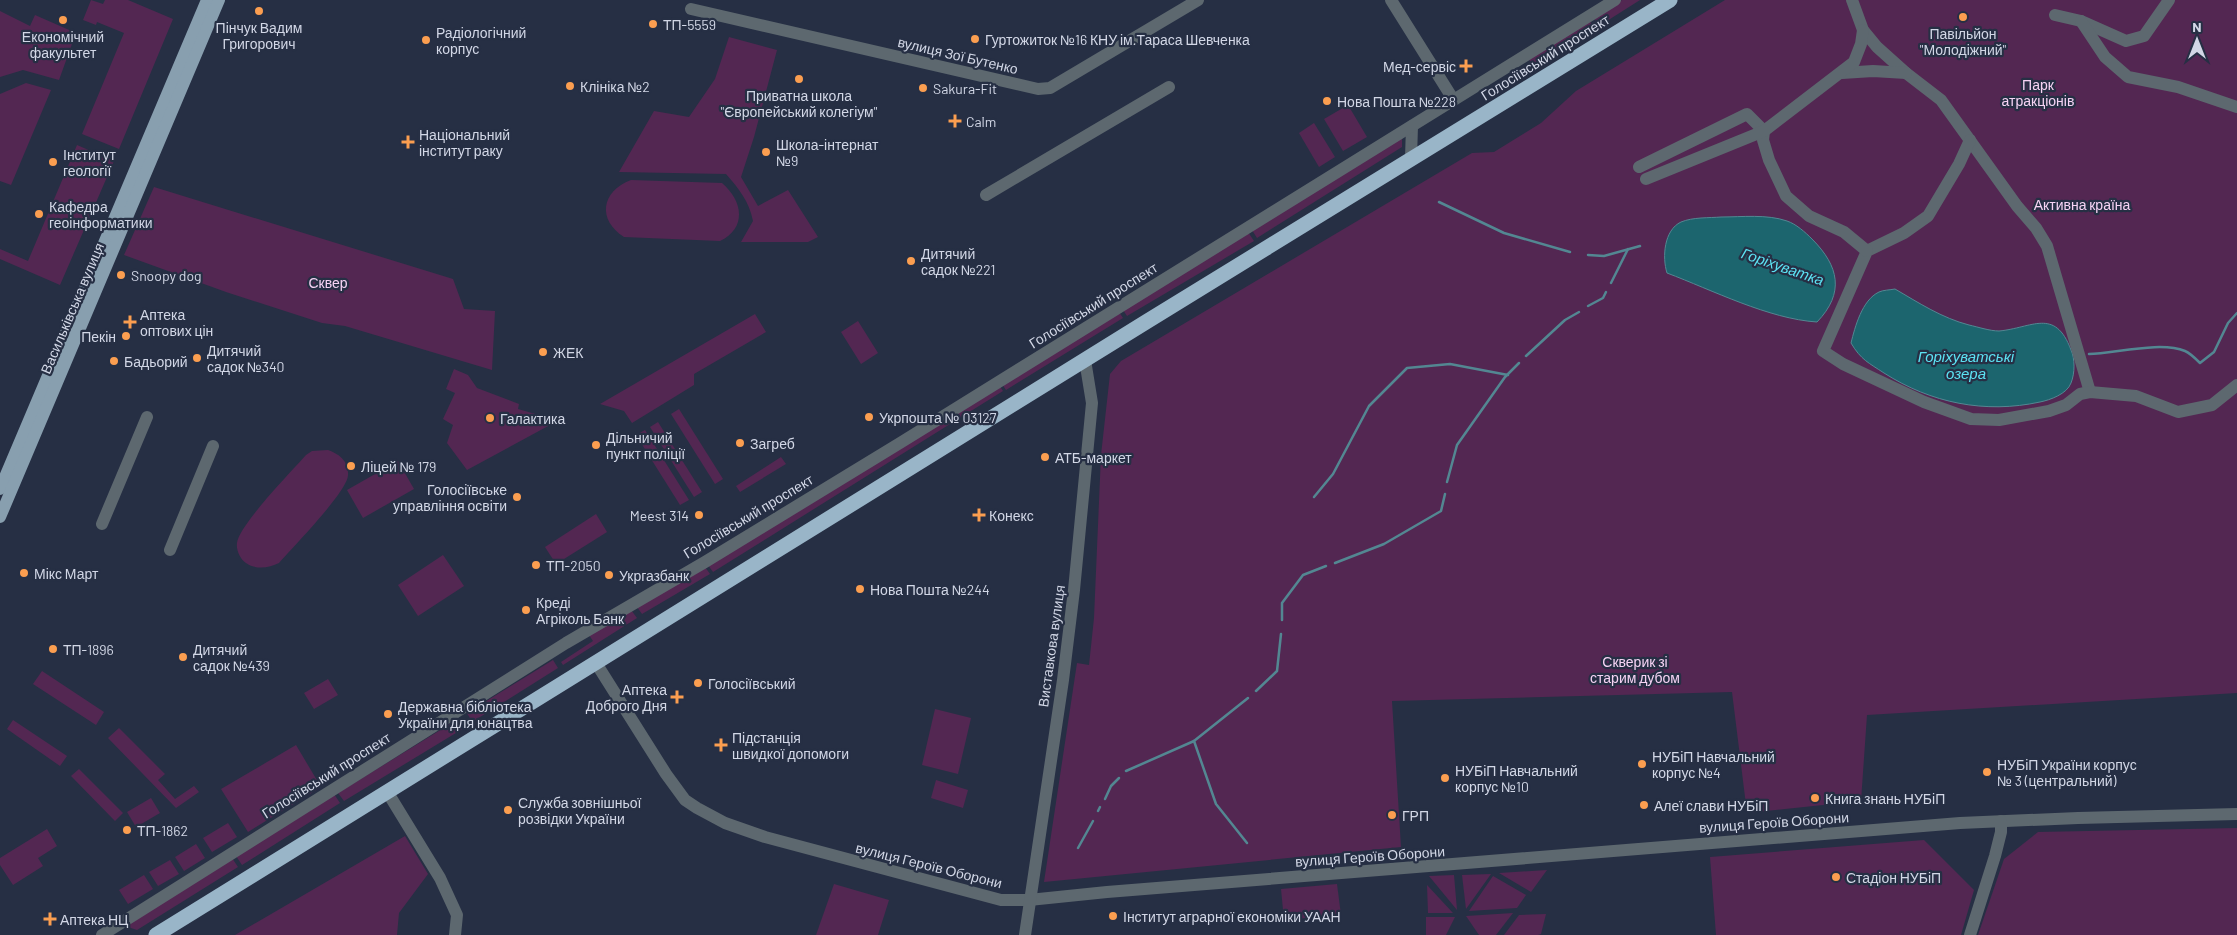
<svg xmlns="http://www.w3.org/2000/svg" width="2237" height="935" viewBox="0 0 2237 935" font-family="Barlow,sans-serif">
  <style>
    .green { fill: #532752 }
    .water { fill: #1c656e; stroke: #538792 }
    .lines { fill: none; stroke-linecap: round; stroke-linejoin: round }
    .stream { stroke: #538792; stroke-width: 2.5 }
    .minor { stroke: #5d686f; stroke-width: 12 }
    .major { stroke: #889faf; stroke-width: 12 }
    .highway { stroke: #99b5c8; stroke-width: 15 }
    .poi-dot { fill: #fb9e50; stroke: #262f44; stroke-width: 2 }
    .labels { text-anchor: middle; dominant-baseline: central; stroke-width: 4.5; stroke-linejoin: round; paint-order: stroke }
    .poi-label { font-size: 14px; fill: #d2d7e6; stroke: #262f44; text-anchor: start }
    .street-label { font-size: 14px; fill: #d2d7e6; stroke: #262f44 }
    .park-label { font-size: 14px; fill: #f6d3f4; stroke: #262f44 }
    .water-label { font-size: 15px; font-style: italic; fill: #5ce2f3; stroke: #262f44 }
  </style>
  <rect width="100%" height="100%" fill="#262f44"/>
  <g class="green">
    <polygon points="91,0 103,4 105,0 128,0 173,19 119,149 82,134 124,33 97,22 96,25 83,20"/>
    <polygon points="1622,0 1640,0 1599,26 1594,18"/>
    <polygon points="1725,0 2237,0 2237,693 1867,715 1861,801 1747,813 1732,692 1392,701 1401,847 1044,882 1077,663 1089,665 1094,618 1101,455 1110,374 1121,361 1472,153 1494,152 1541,123 1576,91"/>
    <polygon points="0,11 30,26 35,15 76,33 59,80 23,70 0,77"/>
    <polygon points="1589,20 1594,28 1534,67 1528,58"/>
    <path d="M729,37L777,50L754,137L741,177L758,206L788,190L818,237L808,242H741L753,221C749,201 739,189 726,174L619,172L654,111L689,117L715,79Z"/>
    <polygon points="26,83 51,90 11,185 0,181 0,94"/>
    <polygon points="1348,105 1367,137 1343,151 1324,119"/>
    <polygon points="1314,123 1335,157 1319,167 1299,133"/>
    <polygon points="1402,137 1402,147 1257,238 1252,230"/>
    <polygon points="77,145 114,161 60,285 0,259 0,249 28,261"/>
    <path d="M631,180L722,183C743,201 747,228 720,241L624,237C597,220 601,191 631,180Z"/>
    <polygon points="154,187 453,279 464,309 495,311 492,370 345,326 322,323 226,292 124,255"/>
    <polygon points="1248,232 1254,241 1127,316 1123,310"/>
    <polygon points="1119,312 1123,318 1006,390 1002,384"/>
    <polygon points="755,314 766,332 694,374 694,385 632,423 624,411 600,404"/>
    <polygon points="858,321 878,353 861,364 841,332"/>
    <polygon points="454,369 468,375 477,388 519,404 518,409 553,419 550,425 467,470 447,443 453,425 443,419 455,393 446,389"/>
    <polygon points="999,385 1003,391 713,572 708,565"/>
    <polygon points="679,409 723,479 715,484 671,414"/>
    <polygon points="658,422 702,492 694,497 650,427"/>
    <polygon points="645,430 689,500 680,505 636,435"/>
    <path d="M328,450C339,454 349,461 348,475C348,491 293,547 279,563C269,568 256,570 246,563C240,559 236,550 237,543C239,525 292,471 306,455L312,451Z"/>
    <polygon points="781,457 786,464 740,492 736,486"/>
    <polygon points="398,461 414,489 363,518 347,490"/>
    <polygon points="596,514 607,532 556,564 545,547"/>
    <polygon points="443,555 464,586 418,616 398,585"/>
    <polygon points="705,567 710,574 642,614 637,607"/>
    <polygon points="631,610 637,618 563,665 561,662 593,641 589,635"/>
    <polygon points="553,660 558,668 472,722 467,713"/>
    <polygon points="42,671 104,712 96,725 33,684"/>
    <polygon points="328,679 338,695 314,709 304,693"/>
    <polygon points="935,709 971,718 958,774 922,765"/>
    <polygon points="465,719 469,725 344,801 338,793 455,721 457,723"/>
    <polygon points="13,720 67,756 60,766 7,729"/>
    <polygon points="119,728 165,774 158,780 175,799 194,786 199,792 176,808 108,738"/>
    <polygon points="296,745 321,787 248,832 221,789"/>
    <polygon points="79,769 123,813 115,821 71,776"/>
    <polygon points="936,780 968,790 963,808 931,798"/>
    <polygon points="334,794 340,803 242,865 236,856"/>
    <polygon points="151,798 160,813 136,827 127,812"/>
    <polygon points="228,823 237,837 212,852 203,838"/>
    <polygon points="2237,828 2237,935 1978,935 2004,859 2038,832"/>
    <polygon points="47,829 57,846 38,858 43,866 13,885 0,865 0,858"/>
    <polygon points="405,836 428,874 399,913 397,935 235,935"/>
    <polygon points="1924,840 1974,890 1961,935 1716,935 1710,857"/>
    <polygon points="196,844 205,858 184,871 175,857"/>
    <polygon points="232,858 238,867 137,930 122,925"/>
    <polygon points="170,860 179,874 158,886 149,872"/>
    <polygon points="1547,870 1531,892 1499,873"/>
    <polygon points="1491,874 1466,909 1462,875"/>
    <polygon points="144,875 153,889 128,904 119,890"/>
    <polygon points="1454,875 1457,910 1429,876"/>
    <polygon points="1493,876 1526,895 1517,908 1469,911"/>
    <polygon points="834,884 889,900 878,935 816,935"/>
    <polygon points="1337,884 1341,915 1284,920 1281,889"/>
    <polygon points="1427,885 1453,913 1428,913"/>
    <polygon points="1513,913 1496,935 1479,935 1466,916"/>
    <polygon points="1546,914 1541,934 1538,935 1504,935 1519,915"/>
    <polygon points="1426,917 1455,917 1446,935 1426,935"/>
  </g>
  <g class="water">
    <path d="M1721,217C1742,217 1767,214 1787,221C1796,224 1805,232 1812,239C1839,266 1845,293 1817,322C1769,319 1712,290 1667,273C1662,257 1664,230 1681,222C1693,217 1709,218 1721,217Z"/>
    <path d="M1895,289C1919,303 1942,318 1969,325C1978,327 1990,331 1999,331C2032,328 2055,307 2071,350C2075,359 2075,373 2071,383C2067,394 2050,400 2040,402C1985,414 1931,403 1884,373C1869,363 1861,360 1851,343C1855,327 1862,300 1879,292C1883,290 1890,290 1895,289Z"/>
  </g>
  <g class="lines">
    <g class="stream">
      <polyline points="1439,202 1504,233 1570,252"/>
      <polyline points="1588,255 1604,256 1640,246"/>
      <polyline points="1611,283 1628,249"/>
      <polyline points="1588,306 1603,298 1606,292"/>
      <path d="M2089,354C2116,353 2161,341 2185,351C2190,353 2196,359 2200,363L2214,352L2228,323L2237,313"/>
      <polyline points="1526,356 1565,320 1579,312"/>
      <polyline points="1447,482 1457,445 1505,377 1519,363"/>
      <polyline points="1314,497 1333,474 1369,406 1407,368 1450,364 1508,375"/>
      <polyline points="1335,563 1384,544 1441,511 1445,494"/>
      <polyline points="1282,620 1282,603 1303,575 1326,566"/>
      <polyline points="1256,691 1277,671 1281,634"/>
      <polyline points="1194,741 1216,804 1247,843"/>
      <polyline points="1126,771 1194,741 1248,698"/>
      <polyline points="1105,799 1111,786 1119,778"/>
      <polyline points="1098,811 1100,807"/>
      <polyline points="1078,848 1093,821"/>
    </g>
    <g class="minor">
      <polyline points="1391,0 1453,99"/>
      <polyline points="1852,0 1863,30 1877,47 1906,73 1941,100 2017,206 2036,228 2047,246 2090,392"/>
      <polyline points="691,9 1038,89 1050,88 1198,0"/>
      <polyline points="2055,15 2081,21 2126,41 2144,36 2169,0"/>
      <polyline points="2081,21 2105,57 2128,77 2178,87 2237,107"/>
      <polyline points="1842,73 1873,71 1906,73"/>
      <polyline points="1970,140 1959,164 1928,216 1904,233 1867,251 1823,351 1843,364 1924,402 1971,419 1999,420 2049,411 2066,405 2080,394 2090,392 2136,396 2178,412 2212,405 2237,385"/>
      <polyline points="1411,158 1412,126"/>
      <polyline points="1639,167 1747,114 1764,131 1763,140 1769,160 1786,196 1809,216 1844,232 1867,251"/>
      <polyline points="1646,179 1764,131 1854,62 1861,44 1863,30"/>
      <polyline points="986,195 1169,87"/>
      <polyline points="102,524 147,417"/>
      <polyline points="170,550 213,446"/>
      <polyline points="596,663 666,774 685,800 697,808 725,823 765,837 1001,900 1029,900 1107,892 1960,823 2078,818 2237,814"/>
      <polyline points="388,793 440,878 457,915 455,935"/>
      <polyline points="102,935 566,643 705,562 900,443 1615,0"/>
      <polyline points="1025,935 1063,680 1074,590 1092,403 1085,360"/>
      <polyline points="1970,935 1995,856 2001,832 2001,821"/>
    </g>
    <g class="major">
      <polyline points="0,489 207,0"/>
      <polyline points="0,517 219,0"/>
    </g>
    <polyline class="highway" points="156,935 1146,322 1670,0"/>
  </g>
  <g class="poi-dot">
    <circle cx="259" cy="11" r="5"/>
    <circle cx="1963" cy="17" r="5"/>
    <circle cx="63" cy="20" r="5"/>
    <circle cx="653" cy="24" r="5"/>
    <circle cx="975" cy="39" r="5"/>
    <circle cx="426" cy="40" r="5"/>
    <path d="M1463.5 58.5h5v5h5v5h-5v5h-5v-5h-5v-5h5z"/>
    <circle cx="799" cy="79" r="5"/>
    <circle cx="570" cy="86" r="5"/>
    <circle cx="923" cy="88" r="5"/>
    <circle cx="1327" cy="101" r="5"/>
    <path d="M952.5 113.5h5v5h5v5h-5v5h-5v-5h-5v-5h5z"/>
    <path d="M405.5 134.5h5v5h5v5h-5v5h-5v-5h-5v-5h5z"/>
    <circle cx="766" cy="152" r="5"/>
    <circle cx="53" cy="162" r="5"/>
    <circle cx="39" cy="214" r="5"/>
    <circle cx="911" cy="261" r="5"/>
    <circle cx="121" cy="275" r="5"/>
    <path d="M127.5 314.5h5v5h5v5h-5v5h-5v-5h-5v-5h5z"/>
    <circle cx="126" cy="336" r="5"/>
    <circle cx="543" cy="352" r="5"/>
    <circle cx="197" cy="358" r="5"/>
    <circle cx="114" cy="361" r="5"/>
    <circle cx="869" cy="417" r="5"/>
    <circle cx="490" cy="418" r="5"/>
    <circle cx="740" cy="443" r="5"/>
    <circle cx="596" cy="445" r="5"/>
    <circle cx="1045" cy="457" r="5"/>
    <circle cx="351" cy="466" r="5"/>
    <circle cx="517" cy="497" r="5"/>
    <circle cx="699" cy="515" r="5"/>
    <path d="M976.5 507.5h5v5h5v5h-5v5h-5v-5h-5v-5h5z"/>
    <circle cx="536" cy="565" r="5"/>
    <circle cx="24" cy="573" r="5"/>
    <circle cx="609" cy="575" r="5"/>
    <circle cx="860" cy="589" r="5"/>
    <circle cx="526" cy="610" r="5"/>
    <circle cx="53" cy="649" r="5"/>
    <circle cx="183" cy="657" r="5"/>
    <circle cx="698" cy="683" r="5"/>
    <path d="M674.5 689.5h5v5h5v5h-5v5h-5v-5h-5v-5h5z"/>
    <circle cx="388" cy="714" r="5"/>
    <path d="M718.5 737.5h5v5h5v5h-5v5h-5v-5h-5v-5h5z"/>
    <circle cx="1642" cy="764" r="5"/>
    <circle cx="1987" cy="772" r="5"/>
    <circle cx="1445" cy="778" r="5"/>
    <circle cx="1815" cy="798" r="5"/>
    <circle cx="1644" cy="805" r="5"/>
    <circle cx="508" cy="810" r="5"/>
    <circle cx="1392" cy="815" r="5"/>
    <circle cx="127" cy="830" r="5"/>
    <circle cx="1836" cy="877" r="5"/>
    <circle cx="1113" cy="916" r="5"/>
    <path d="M47.5 911.5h5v5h5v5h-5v5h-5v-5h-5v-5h5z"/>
  </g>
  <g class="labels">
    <g class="poi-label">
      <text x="663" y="24">ТП-5559</text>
      <text x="259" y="27" text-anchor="middle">Пінчук Вадим<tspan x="259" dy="16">Григорович</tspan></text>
      <text x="436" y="32">Радіологічний<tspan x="436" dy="16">корпус</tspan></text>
      <text x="1963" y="33" text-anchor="middle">Павільйон<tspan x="1963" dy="16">"Молодіжний"</tspan></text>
      <text x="63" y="36" text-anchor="middle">Економічний<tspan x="63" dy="16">факультет</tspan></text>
      <text x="985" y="39">Гуртожиток №16 КНУ ім.Тараса Шевченка</text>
      <text x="1456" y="66" text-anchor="end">Мед-сервіс</text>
      <text x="580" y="86">Клініка №2</text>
      <text x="933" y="88">Sakura-Fit</text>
      <text x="799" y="95" text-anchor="middle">Приватна школа<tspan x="799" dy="16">"Європейський колегіум"</tspan></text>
      <text x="1337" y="101">Нова Пошта №228</text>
      <text x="966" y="121">Calm</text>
      <text x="419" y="134">Національний<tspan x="419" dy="16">інститут раку</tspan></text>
      <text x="776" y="144">Школа-інтернат<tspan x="776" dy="16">№9</tspan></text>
      <text x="63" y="154">Інститут<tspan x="63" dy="16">геології</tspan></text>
      <text x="49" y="206">Кафедра<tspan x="49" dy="16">геоінформатики</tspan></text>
      <text x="921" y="253">Дитячий<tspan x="921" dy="16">садок №221</tspan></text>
      <text x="131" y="275">Snoopy dog</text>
      <text x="140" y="314">Аптека<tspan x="140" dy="16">оптових цін</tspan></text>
      <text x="116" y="336" text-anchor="end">Пекін</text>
      <text x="207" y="350">Дитячий<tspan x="207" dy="16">садок №340</tspan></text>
      <text x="553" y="352">ЖЕК</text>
      <text x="124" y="361">Бадьорий</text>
      <text x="879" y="417">Укрпошта № 03127</text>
      <text x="500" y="418">Галактика</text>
      <text x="606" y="437">Дільничий<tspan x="606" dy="16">пункт поліції</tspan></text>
      <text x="750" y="443">Загреб</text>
      <text x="1055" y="457">АТБ-маркет</text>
      <text x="361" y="466">Ліцей № 179</text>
      <text x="507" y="489" text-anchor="end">Голосіївське<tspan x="507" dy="16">управління освіти</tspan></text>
      <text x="689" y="515" text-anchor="end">Meest 314</text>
      <text x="989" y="515">Конекс</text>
      <text x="546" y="565">ТП-2050</text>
      <text x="34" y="573">Мікс Март</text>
      <text x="619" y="575">Укргазбанк</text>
      <text x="870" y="589">Нова Пошта №244</text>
      <text x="536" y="602">Креді<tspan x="536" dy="16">Агріколь Банк</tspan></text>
      <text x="63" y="649">ТП-1896</text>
      <text x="193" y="649">Дитячий<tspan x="193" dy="16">садок №439</tspan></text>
      <text x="708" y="683">Голосіївський</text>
      <text x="667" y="689" text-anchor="end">Аптека<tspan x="667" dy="16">Доброго Дня</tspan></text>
      <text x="398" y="706">Державна бібліотека<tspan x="398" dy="16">України для юнацтва</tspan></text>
      <text x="732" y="737">Підстанція<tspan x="732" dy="16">швидкої допомоги</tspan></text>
      <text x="1652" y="756">НУБіП Навчальний<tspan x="1652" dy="16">корпус №4</tspan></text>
      <text x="1997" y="764">НУБіП України корпус<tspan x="1997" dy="16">№ 3 (центральний)</tspan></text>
      <text x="1455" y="770">НУБіП Навчальний<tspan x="1455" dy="16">корпус №10</tspan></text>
      <text x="1825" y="798">Книга знань НУБіП</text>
      <text x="518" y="802">Служба зовнішньої<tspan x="518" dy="16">розвідки України</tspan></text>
      <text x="1654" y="805">Алеї слави НУБіП</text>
      <text x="1402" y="815">ГРП</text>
      <text x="137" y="830">ТП-1862</text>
      <text x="1846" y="877">Стадіон НУБіП</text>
      <text x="1123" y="916">Інститут аграрної економіки УААН</text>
      <text x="60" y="919">Аптека НЦ</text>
    </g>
    <g class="street-label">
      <text transform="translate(958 55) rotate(13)">вулиця Зої Бутенко</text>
      <text transform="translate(1545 57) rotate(-32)">Голосіївський проспект</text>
      <text transform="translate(1093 305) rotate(-32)">Голосіївський проспект</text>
      <text transform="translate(72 308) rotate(-67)">Васильківська вулиця</text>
      <text transform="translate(748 516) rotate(-31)">Голосіївський проспект</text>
      <text transform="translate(1051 646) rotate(-82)">Виставкова вулиця</text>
      <text transform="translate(326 775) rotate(-32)">Голосіївський проспект</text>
      <text transform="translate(1774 822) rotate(-4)">вулиця Героїв Оборони</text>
      <text transform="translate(1370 856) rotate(-4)">вулиця Героїв Оборони</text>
      <text transform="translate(929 865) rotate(14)">вулиця Героїв Оборони</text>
    </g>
    <g class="park-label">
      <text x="2038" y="84">Парк<tspan x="2038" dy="16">атракціонів</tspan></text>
      <text x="2082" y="204">Активна країна</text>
      <text x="328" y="282">Сквер</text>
      <text x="1635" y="661">Скверик зі<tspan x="1635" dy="16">старим дубом</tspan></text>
    </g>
    <g class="water-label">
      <text transform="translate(1783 266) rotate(19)">Горіхуватка</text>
      <text x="1966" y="356">Горіхуватські<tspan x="1966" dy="17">озера</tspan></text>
    </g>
  </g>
  <g transform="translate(2197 40)" stroke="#262f44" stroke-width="4" paint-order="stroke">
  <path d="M0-4L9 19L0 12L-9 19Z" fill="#d2d7e6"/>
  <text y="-8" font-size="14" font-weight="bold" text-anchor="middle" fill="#d2d7e6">N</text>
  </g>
</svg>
